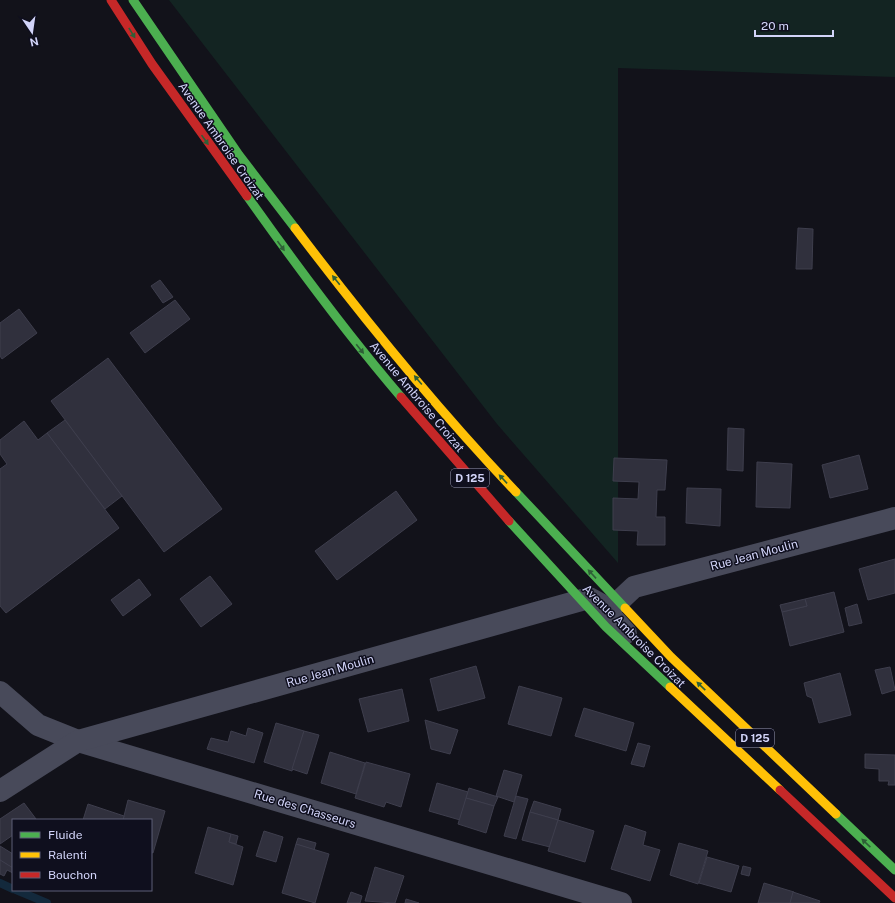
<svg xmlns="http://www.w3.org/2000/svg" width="895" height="903" viewBox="0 0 895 903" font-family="'Public Sans',sans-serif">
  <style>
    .green { fill: #132422 }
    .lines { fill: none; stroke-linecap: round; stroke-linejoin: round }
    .stream { stroke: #13293c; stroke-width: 8 }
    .building { fill: #30303d; stroke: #3e3e4d }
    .street { stroke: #484a5a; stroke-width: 22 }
    .fast { stroke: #4caf50; stroke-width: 9 }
    .slow { stroke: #ffc107; stroke-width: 9 }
    .jam { stroke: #c62828; stroke-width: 9 }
    .oneway { fill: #2e5f37 }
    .labels { text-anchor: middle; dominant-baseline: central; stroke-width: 3; stroke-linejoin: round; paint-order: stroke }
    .shield { fill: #0f0f1e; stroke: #9899b7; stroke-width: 1 }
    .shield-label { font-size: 11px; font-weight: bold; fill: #d2d4f9 }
    .street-label { font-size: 12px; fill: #d2d4f9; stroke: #0f0f1e }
  </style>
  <rect width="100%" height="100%" fill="#12121a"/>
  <polygon class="green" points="169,0 895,0 895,77 618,68 618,563 497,424"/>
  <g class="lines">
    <g class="stream">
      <polyline points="0,883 13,889"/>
      <polyline points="16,890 47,903"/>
    </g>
  </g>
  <g class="building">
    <polygon points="798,228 813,229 812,269 796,269"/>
    <polygon points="160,280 173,297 163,303 151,286"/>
    <polygon points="175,300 190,319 145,353 130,333"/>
    <polygon points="19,309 37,333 2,359 0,356 0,323"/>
    <polygon points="108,358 222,509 164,552 51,401"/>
    <polygon points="65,420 122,496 105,509 47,433"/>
    <polygon points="24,421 38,440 47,433 119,528 6,613 0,606 0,469 7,464 0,454 0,440"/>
    <polygon points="728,428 744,429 743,471 727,470"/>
    <polygon points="859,455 868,489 830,498 822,465"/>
    <polygon points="614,458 667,460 665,490 657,490 656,517 665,517 665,545 637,545 638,531 613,530 613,498 638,499 639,482 613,481"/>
    <polygon points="757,462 792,464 790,508 756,507"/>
    <polygon points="687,488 721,489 720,526 686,523"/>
    <polygon points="396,491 417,520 337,580 315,551"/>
    <polygon points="895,559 895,593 868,600 859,569"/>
    <polygon points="210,576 232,604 201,627 180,599"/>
    <polygon points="139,579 151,595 123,616 111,600"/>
    <polygon points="834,592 844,632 790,646 782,612 807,606 805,599"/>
    <polygon points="805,599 807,606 782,612 780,605"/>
    <polygon points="857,604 862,623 849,626 845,608"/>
    <polygon points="476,666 485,698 438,711 430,679"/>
    <polygon points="890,667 895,690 882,694 875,670"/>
    <polygon points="840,673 851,715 819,723 812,698 807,696 804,683"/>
    <polygon points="519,686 562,698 551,736 508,724"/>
    <polygon points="402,689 409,721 368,732 359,699"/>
    <polygon points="584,708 634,723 626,751 575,736"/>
    <polygon points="425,720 458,730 450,754 431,749"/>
    <polygon points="276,723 304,731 292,771 264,762"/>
    <polygon points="248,728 263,733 254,763 207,749 211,738 228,742 231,731 246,736"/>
    <polygon points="304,731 319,735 307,774 292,769"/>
    <polygon points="638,743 650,746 644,767 631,764"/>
    <polygon points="330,752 365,763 356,794 321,783"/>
    <polygon points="865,754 895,755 895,785 888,785 889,781 879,781 879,769 865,768"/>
    <polygon points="366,762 410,774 401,807 386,802 384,807 355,798"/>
    <polygon points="504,770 522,775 514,802 496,796"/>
    <polygon points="437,783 468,792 460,820 429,811"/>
    <polygon points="469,788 498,797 494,806 466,798"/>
    <polygon points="516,796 528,799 516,839 504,836"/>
    <polygon points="466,798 494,806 486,833 458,824"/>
    <polygon points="128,800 165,811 153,853 151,852 151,820 123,820"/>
    <polygon points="534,801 561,809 558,820 530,812"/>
    <polygon points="24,803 36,819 13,820 13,835 0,844 0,819"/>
    <polygon points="88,804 124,816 123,820 83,820"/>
    <polygon points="530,812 558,820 550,847 522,840"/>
    <polygon points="558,820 594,831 585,862 548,851"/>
    <polygon points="625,825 646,832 643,845 660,850 650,881 611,869"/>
    <polygon points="208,827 231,834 229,842 243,847 233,885 195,873"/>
    <polygon points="264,831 283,837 276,862 256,856"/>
    <polygon points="231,834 238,836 236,844 229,842"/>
    <polygon points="298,838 316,843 314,850 296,844"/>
    <polygon points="679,843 708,851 698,884 670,875"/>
    <polygon points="296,844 329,854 315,903 282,893"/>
    <polygon points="0,846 13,854 13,868 0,860"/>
    <polygon points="707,857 739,866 731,892 699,883"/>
    <polygon points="0,860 13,868 13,873 7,870 4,876 0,874"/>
    <polygon points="743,866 751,868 749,876 741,874"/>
    <polygon points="375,867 404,876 395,903 365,901"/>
    <polygon points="764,883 794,892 790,903 758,903"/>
    <polygon points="351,892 362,896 360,903 347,903"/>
    <polygon points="793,892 820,901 819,903 790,903"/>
    <polygon points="406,899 419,903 405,903"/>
  </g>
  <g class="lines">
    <g class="street">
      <polyline points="618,602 634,587 895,518"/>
      <polyline points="0,692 38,725 78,741 621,903"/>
      <polyline points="0,791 78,741 589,598 600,604 626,633"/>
    </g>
    <g class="fast">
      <polyline points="133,0 239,155 295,228"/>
      <path d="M247,196C296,265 346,333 401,397"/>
      <polyline points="516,492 625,608"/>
      <polyline points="509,521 606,627 670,687"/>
      <polyline points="836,814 895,870"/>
    </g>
    <g class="slow">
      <path d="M295,228C364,319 437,409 516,492"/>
      <polyline points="625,608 671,657 836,814"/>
      <polyline points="670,687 780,790"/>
    </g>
    <g class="jam">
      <polyline points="111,0 152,64 247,196"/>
      <polyline points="401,397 509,521"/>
      <polyline points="780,790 895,898"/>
    </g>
  </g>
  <defs><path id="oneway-solid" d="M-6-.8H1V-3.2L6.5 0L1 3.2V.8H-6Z"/></defs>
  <g class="oneway">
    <use href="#oneway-solid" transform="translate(132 33) rotate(58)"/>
    <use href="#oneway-solid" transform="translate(205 140) rotate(55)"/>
    <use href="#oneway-solid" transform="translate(281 246) rotate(54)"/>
    <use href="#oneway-solid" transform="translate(336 280) rotate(-129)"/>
    <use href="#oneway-solid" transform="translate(360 349) rotate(51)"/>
    <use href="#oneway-solid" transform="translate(418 380) rotate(-130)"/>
    <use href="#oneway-solid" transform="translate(503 479) rotate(-133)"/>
    <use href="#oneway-solid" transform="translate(592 574) rotate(-133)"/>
    <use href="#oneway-solid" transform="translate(701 686) rotate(-136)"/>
    <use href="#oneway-solid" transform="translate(866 843) rotate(-137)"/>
  </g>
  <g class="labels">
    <g class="shield">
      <rect x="451" y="469" width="38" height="18" rx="3"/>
      <rect x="736" y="729" width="38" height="18" rx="3"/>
    </g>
    <g class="shield-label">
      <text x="470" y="478">D 125</text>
      <text x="755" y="738">D 125</text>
    </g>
    <g class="street-label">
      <text transform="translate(221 141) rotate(55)">Avenue Ambroise Croizat</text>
      <text transform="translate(417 397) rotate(50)">Avenue Ambroise Croizat</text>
      <text transform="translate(754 555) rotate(-15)">Rue Jean Moulin</text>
      <text transform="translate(634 636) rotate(45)">Avenue Ambroise Croizat</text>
      <text transform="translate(330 671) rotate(-16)">Rue Jean Moulin</text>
      <text transform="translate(305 809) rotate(17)">Rue des Chasseurs</text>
    </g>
  </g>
  <rect x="12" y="819" width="140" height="72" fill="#0f0f1e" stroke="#5d5e76"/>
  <rect x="20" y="832" width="20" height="6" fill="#4caf50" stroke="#5d5e76"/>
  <text x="48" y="839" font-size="12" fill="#d2d4f9">Fluide</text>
  <rect x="20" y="852" width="20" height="6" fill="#ffc107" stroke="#5d5e76"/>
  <text x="48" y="859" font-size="12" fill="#d2d4f9">Ralenti</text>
  <rect x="20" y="872" width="20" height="6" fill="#c62828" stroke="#5d5e76"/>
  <text x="48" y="879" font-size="12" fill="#d2d4f9">Bouchon</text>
  <g transform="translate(32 32) rotate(167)" stroke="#0f0f1e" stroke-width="3" paint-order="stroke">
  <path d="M0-3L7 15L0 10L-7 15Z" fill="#d2d4f9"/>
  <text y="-6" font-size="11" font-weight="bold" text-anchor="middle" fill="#d2d4f9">N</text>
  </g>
  <path d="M755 30v6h78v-6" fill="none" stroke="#d2d4f9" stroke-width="2"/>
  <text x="761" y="30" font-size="12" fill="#d2d4f9" stroke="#0f0f1e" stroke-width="3" paint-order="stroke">20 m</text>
</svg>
